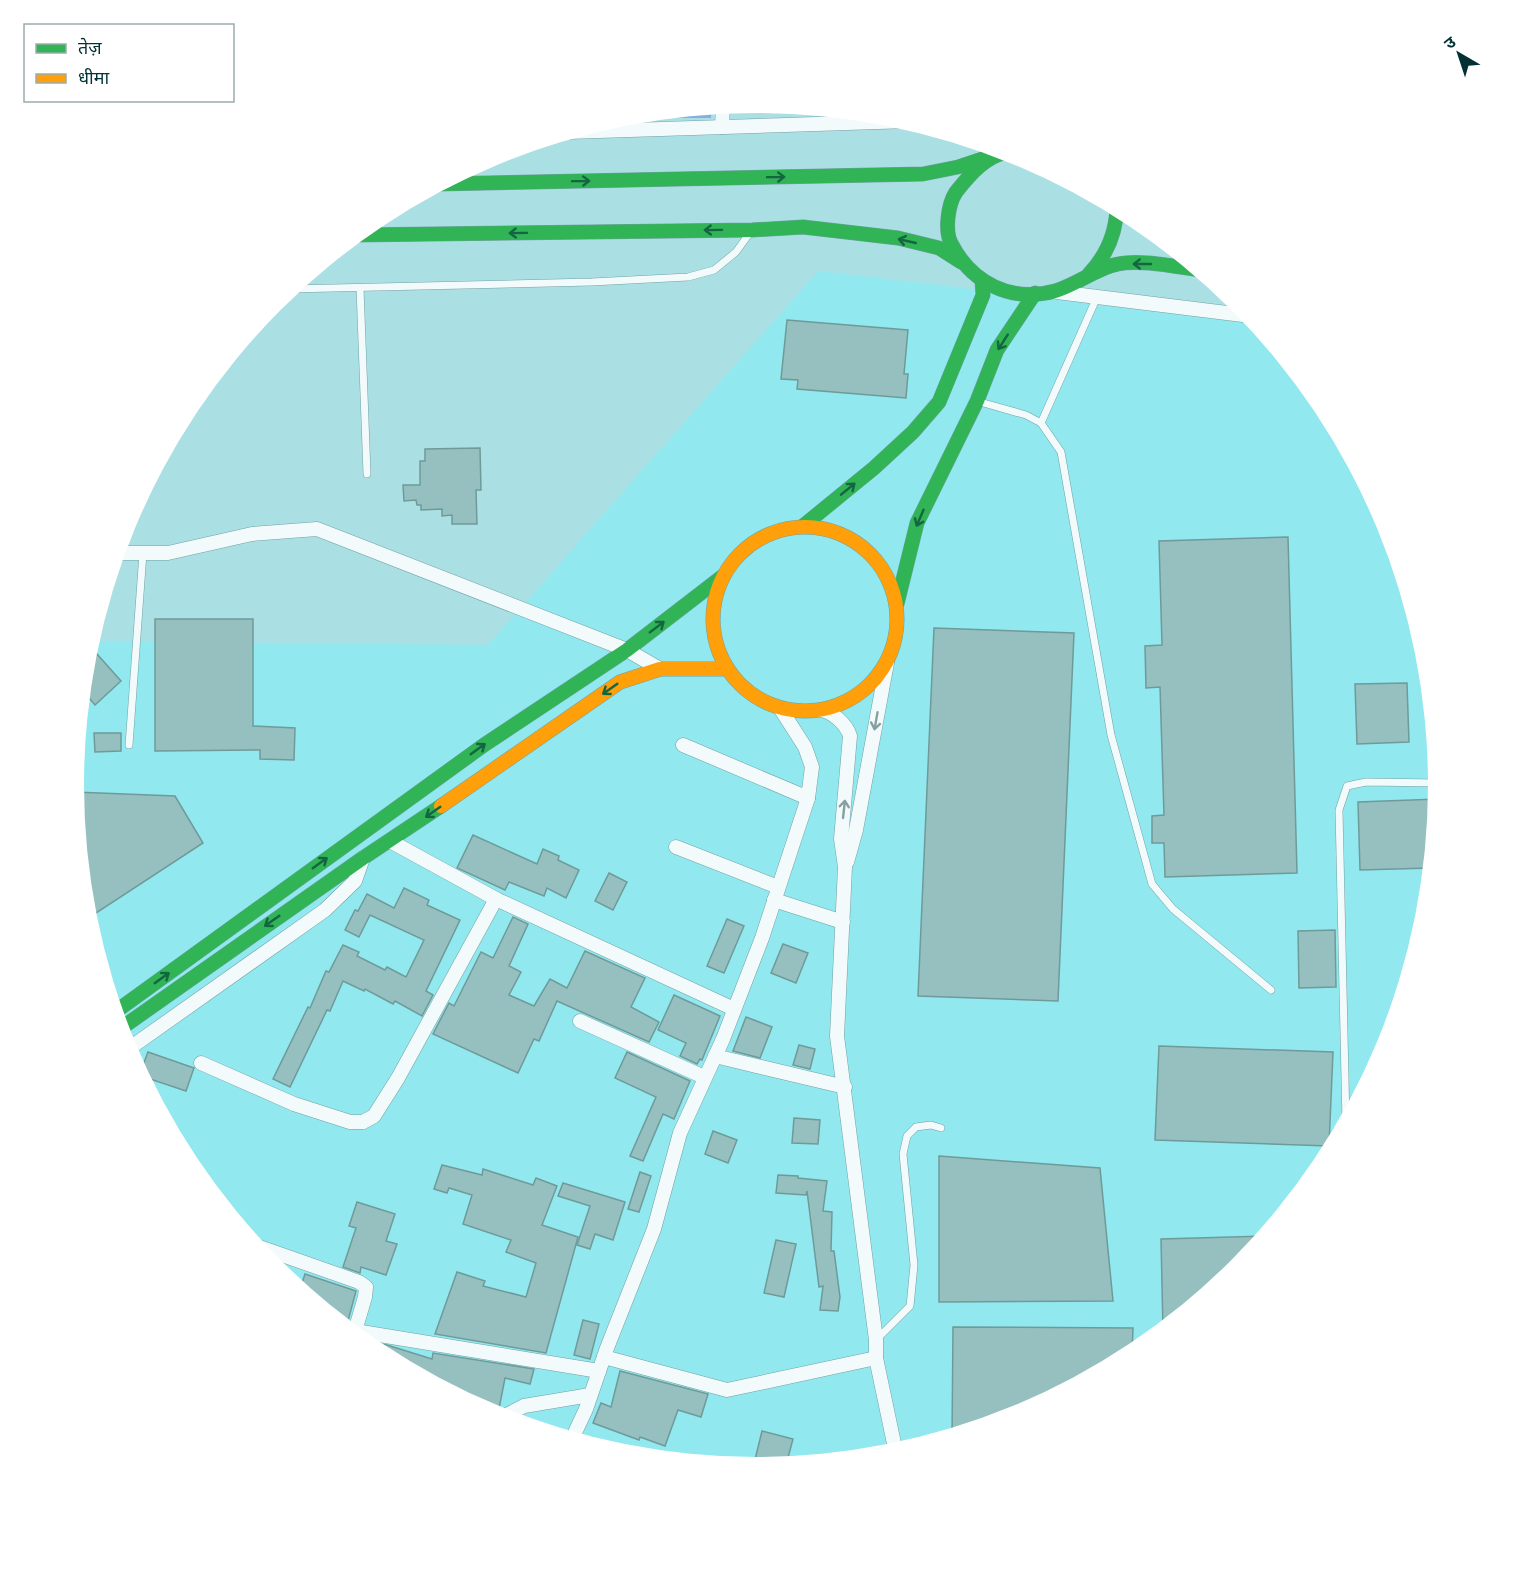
<svg xmlns="http://www.w3.org/2000/svg" width="1513" height="1570" viewBox="0 0 1513 1570" font-family="Mulish,'Noto Sans Devanagari',sans-serif">
  <style>
    .built { fill: #91e8ee }
    .water { fill: #82b0e5 }
    .building { fill: #95c0bf; stroke: #6e9b9a; stroke-width: 1.5 }
    .lines { fill: none; stroke-linecap: round; stroke-linejoin: round }
    .lane-casing { stroke: #73a1a4; stroke-width: 8 }
    .street-casing { stroke: #73a1a4; stroke-width: 15 }
    .fast-casing { stroke: #73a1a4; stroke-width: 15 }
    .slow-casing { stroke: #73a1a4; stroke-width: 15 }
    .lane { stroke: #f2fafb; stroke-width: 7 }
    .street { stroke: #f2fafb; stroke-width: 14 }
    .fast { stroke: #30b455; stroke-width: 14 }
    .slow { stroke: #ff9f0a; stroke-width: 14 }
    .oneway { stroke: #146541 }
    .oneway2 { stroke: #86a0a1 }
  </style>
  <rect width="100%" height="100%" fill="#aae0e4"/>
  <polygon class="built" points="818,271 1256,322 1325,406 1388,524 1426,652 1439,785 1426,919 1387,1047 1324,1165 1239,1268 1136,1353 1018,1416 889,1455 756,1468 623,1455 495,1416 377,1353 273,1268 188,1164 125,1046 87,918 74,785 87,651 90,641 488,645"/>
  <polygon class="water" points="712,106 711,118 614,118 624,115"/>
  <g class="building">
    <polygon points="787,320 908,330 904,374 908,374 906,398 797,389 798,380 781,379"/>
    <polygon points="480,448 481,490 476,490 477,524 452,524 452,515 442,516 442,509 421,510 421,505 417,505 416,500 404,501 403,485 420,485 420,461 425,461 425,449"/>
    <polygon points="1288,537 1297,873 1165,877 1164,843 1152,843 1152,816 1164,815 1160,687 1146,688 1145,646 1162,645 1159,541"/>
    <polygon points="155,619 253,619 253,726 295,728 294,760 260,759 260,750 155,751"/>
    <polygon points="934,628 1074,633 1058,1001 918,996"/>
    <polygon points="97,654 121,681 95,705 83,691 85,664"/>
    <polygon points="1407,683 1409,742 1357,744 1355,684"/>
    <polygon points="94,733 121,733 121,751 95,752"/>
    <polygon points="74,792 175,796 203,843 87,919"/>
    <polygon points="1438,799 1431,868 1360,870 1358,802"/>
    <polygon points="473,835 537,864 543,849 559,856 558,860 579,870 566,898 547,888 544,896 509,882 505,890 457,868"/>
    <polygon points="609,873 627,882 613,910 595,901"/>
    <polygon points="404,888 429,900 427,905 460,920 426,991 433,995 422,1016 395,1001 393,1004 365,989 364,991 343,981 330,1011 327,1010 290,1087 273,1079 308,1007 310,1008 326,971 329,972 343,945 359,952 357,956 385,970 387,967 406,977 424,940 370,915 359,937 345,930 355,910 358,911 367,894 394,908"/>
    <polygon points="513,917 528,924 509,966 521,972 509,995 534,1006 550,979 567,988 585,951 645,978 631,1007 659,1022 649,1042 557,1001 539,1041 534,1039 518,1073 433,1034 449,1003 454,1006 481,952 493,958"/>
    <polygon points="727,919 744,926 724,973 707,966"/>
    <polygon points="1335,930 1336,987 1299,988 1298,931"/>
    <polygon points="783,944 808,953 796,983 771,973"/>
    <polygon points="674,995 720,1016 702,1060 700,1059 697,1064 680,1056 686,1043 658,1030"/>
    <polygon points="746,1017 772,1027 760,1058 733,1051"/>
    <polygon points="799,1045 815,1049 810,1069 793,1065"/>
    <polygon points="1159,1046 1333,1052 1329,1146 1155,1140"/>
    <polygon points="148,1052 194,1068 186,1091 141,1076 140,1073"/>
    <polygon points="627,1052 690,1081 674,1119 663,1114 643,1161 630,1156 656,1097 615,1078"/>
    <polygon points="794,1118 820,1120 818,1144 792,1143"/>
    <polygon points="713,1131 737,1140 728,1163 705,1154"/>
    <polygon points="939,1156 1100,1168 1113,1301 939,1302"/>
    <polygon points="442,1165 482,1175 483,1169 533,1185 536,1178 557,1186 542,1225 578,1237 546,1353 435,1334 457,1272 485,1281 483,1286 526,1297 536,1263 506,1252 511,1240 463,1224 472,1195 449,1188 447,1193 434,1189"/>
    <polygon points="640,1172 651,1176 639,1212 628,1209"/>
    <polygon points="778,1175 798,1176 798,1178 827,1181 823,1211 832,1212 831,1251 834,1251 840,1297 838,1311 820,1310 823,1286 819,1287 807,1191 806,1195 776,1193"/>
    <polygon points="563,1183 625,1202 613,1240 595,1234 590,1249 577,1245 590,1206 558,1196"/>
    <polygon points="357,1202 395,1214 386,1241 397,1244 386,1275 361,1267 360,1273 343,1267 356,1228 349,1226"/>
    <polygon points="1265,1236 1239,1268 1163,1331 1161,1239"/>
    <polygon points="776,1240 796,1244 784,1297 764,1293"/>
    <polygon points="305,1274 356,1291 348,1321 342,1324 300,1289"/>
    <polygon points="583,1320 599,1324 590,1359 574,1355"/>
    <polygon points="953,1327 1133,1328 1132,1355 1018,1416 952,1436"/>
    <polygon points="363,1341 387,1345 432,1359 433,1353 534,1369 530,1384 505,1378 499,1409 493,1415 377,1353"/>
    <polygon points="620,1371 708,1394 701,1417 678,1410 665,1446 640,1437 639,1440 593,1423 601,1403 611,1407"/>
    <polygon points="762,1431 793,1439 786,1465 753,1468"/>
  </g>
  <g class="lines">
    <g class="lane-casing">
      <g id="lane">
        <polyline points="360,288 367,474"/>
        <polyline points="289,289 592,282 688,277 714,270 736,252 749,234"/>
        <polyline points="980,402 1026,415 1041,423 1061,452 1111,735 1152,884 1173,909 1271,990"/>
        <polyline points="1041,423 1097,297"/>
        <polyline points="129,745 143,553"/>
        <polyline points="1346,1123 1339,810 1347,786 1366,782 1439,783"/>
        <polyline points="876,1340 910,1306 914,1265 903,1154 907,1136 916,1127 931,1125 941,1128"/>
      </g>
    </g>
    <g class="street-casing">
      <g id="street">
        <polyline points="722,127 723,105"/>
        <polyline points="567,132 909,121"/>
        <polyline points="1057,292 1251,316"/>
        <polyline points="117,553 168,553 252,534 317,529 627,650 660,669"/>
        <path d="M822,710C833,712 847,725 850,736L841,839L845,867L837,1036L876,1340V1358L896,1453"/>
        <polyline points="683,745 808,798"/>
        <polyline points="390,841 496,899 734,1009"/>
        <polyline points="676,847 778,887"/>
        <polyline points="847,862 856,830 887,663"/>
        <polyline points="774,900 843,922"/>
        <polyline points="580,1021 704,1077"/>
        <polyline points="127,1050 325,910 355,881 363,858"/>
        <polyline points="715,1056 845,1087"/>
        <polyline points="201,1063 294,1104 350,1122 363,1122 374,1116 398,1078 496,899"/>
        <polyline points="254,1245 359,1282 366,1287 365,1297 355,1331"/>
        <polyline points="349,1330 599,1371"/>
        <polyline points="604,1357 727,1390 876,1358"/>
        <polyline points="501,1418 524,1406 590,1395"/>
        <polyline points="572,1439 586,1409 607,1348 654,1229 680,1133 723,1039 762,938 808,798 812,767 805,747 780,708"/>
      </g>
    </g>
    <g class="fast-casing">
      <g id="fast">
        <path d="M1009,151C985,157 971,173 956,192C948,204 944,232 952,245C972,283 1011,303 1055,291C1076,285 1097,268 1118,264C1140,259 1177,267 1200,270"/>
        <polyline points="438,184 923,174 958,167 994,155"/>
        <polyline points="355,235 752,230 803,227 898,238 939,248 961,262"/>
        <path d="M1089,274C1107,255 1116,234 1117,207"/>
        <polyline points="803,526 874,468 913,432 939,402 983,295 982,281"/>
        <polyline points="897,604 917,523 977,401 997,350 1035,293"/>
        <polyline points="115,1012 484,745 627,650 723,576"/>
        <polyline points="120,1029 363,858 441,806"/>
      </g>
    </g>
    <g class="slow-casing">
      <g id="slow">
        <circle cx="805" cy="619" r="92"/>
        <polyline points="441,806 620,682 660,669 728,669"/>
      </g>
    </g>
    <use href="#lane" class="lane"/>
    <use href="#street" class="street"/>
    <use href="#fast" class="fast"/>
    <use href="#slow" class="slow"/>
  </g>
  <defs><path id="oneway-shaft" d="M-6 0H5M1.5-3L5.5 0L1.5 3" fill="none" stroke-width="1.6" stroke-linecap="round" stroke-linejoin="round" transform="scale(1.5)"/></defs>
  <g class="oneway">
    <use href="#oneway-shaft" transform="translate(776 177) rotate(-1)"/>
    <use href="#oneway-shaft" transform="translate(581 181) rotate(-1)"/>
    <use href="#oneway-shaft" transform="translate(713 230) rotate(179)"/>
    <use href="#oneway-shaft" transform="translate(518 233) rotate(179)"/>
    <use href="#oneway-shaft" transform="translate(907 241) rotate(-167)"/>
    <use href="#oneway-shaft" transform="translate(1142 264) rotate(-180)"/>
    <use href="#oneway-shaft" transform="translate(1003 342) rotate(123)"/>
    <use href="#oneway-shaft" transform="translate(848 489) rotate(-39)"/>
    <use href="#oneway-shaft" transform="translate(920 518) rotate(113)"/>
    <use href="#oneway-shaft" transform="translate(657 627) rotate(-37)"/>
    <use href="#oneway-shaft" transform="translate(610 689) rotate(145)"/>
    <use href="#oneway-shaft" transform="translate(478 749) rotate(-36)"/>
    <use href="#oneway-shaft" transform="translate(433 812) rotate(145)"/>
    <use href="#oneway-shaft" transform="translate(320 863) rotate(-36)"/>
    <use href="#oneway-shaft" transform="translate(272 921) rotate(145)"/>
    <use href="#oneway-shaft" transform="translate(162 978) rotate(-36)"/>
  </g>
  <g class="oneway2">
    <use href="#oneway-shaft" transform="translate(876 721) rotate(100)"/>
    <use href="#oneway-shaft" transform="translate(844 809) rotate(-84)"/>
  </g>
  <path d="M0 0H1513V1570H0ZM84 785a672 672 0 1 1 1344 0a672 672 0 1 1-1344 0Z" fill="#fff" fill-rule="evenodd"/>
  <rect x="24" y="24" width="210" height="78" fill="#ffffff" stroke="#9aadae" stroke-width="1.5"/>
  <rect x="36" y="44" width="30" height="9" fill="#30b455" stroke="#9aadae" stroke-width="1.5"/>
  <text x="78" y="54" font-size="18" fill="#023134">तेज़</text>
  <rect x="36" y="74" width="30" height="9" fill="#ff9f0a" stroke="#9aadae" stroke-width="1.5"/>
  <text x="78" y="84" font-size="18" fill="#023134">धीमा</text>
  <g transform="translate(1459 54) rotate(321)" stroke="#ffffff" stroke-width="4.5" paint-order="stroke">
  <path d="M0-4.5L10 22L0 15L-10 22Z" fill="#023134"/>
  <text y="-9" font-size="16" font-weight="bold" text-anchor="middle" fill="#023134">उ</text>
  </g>
</svg>
